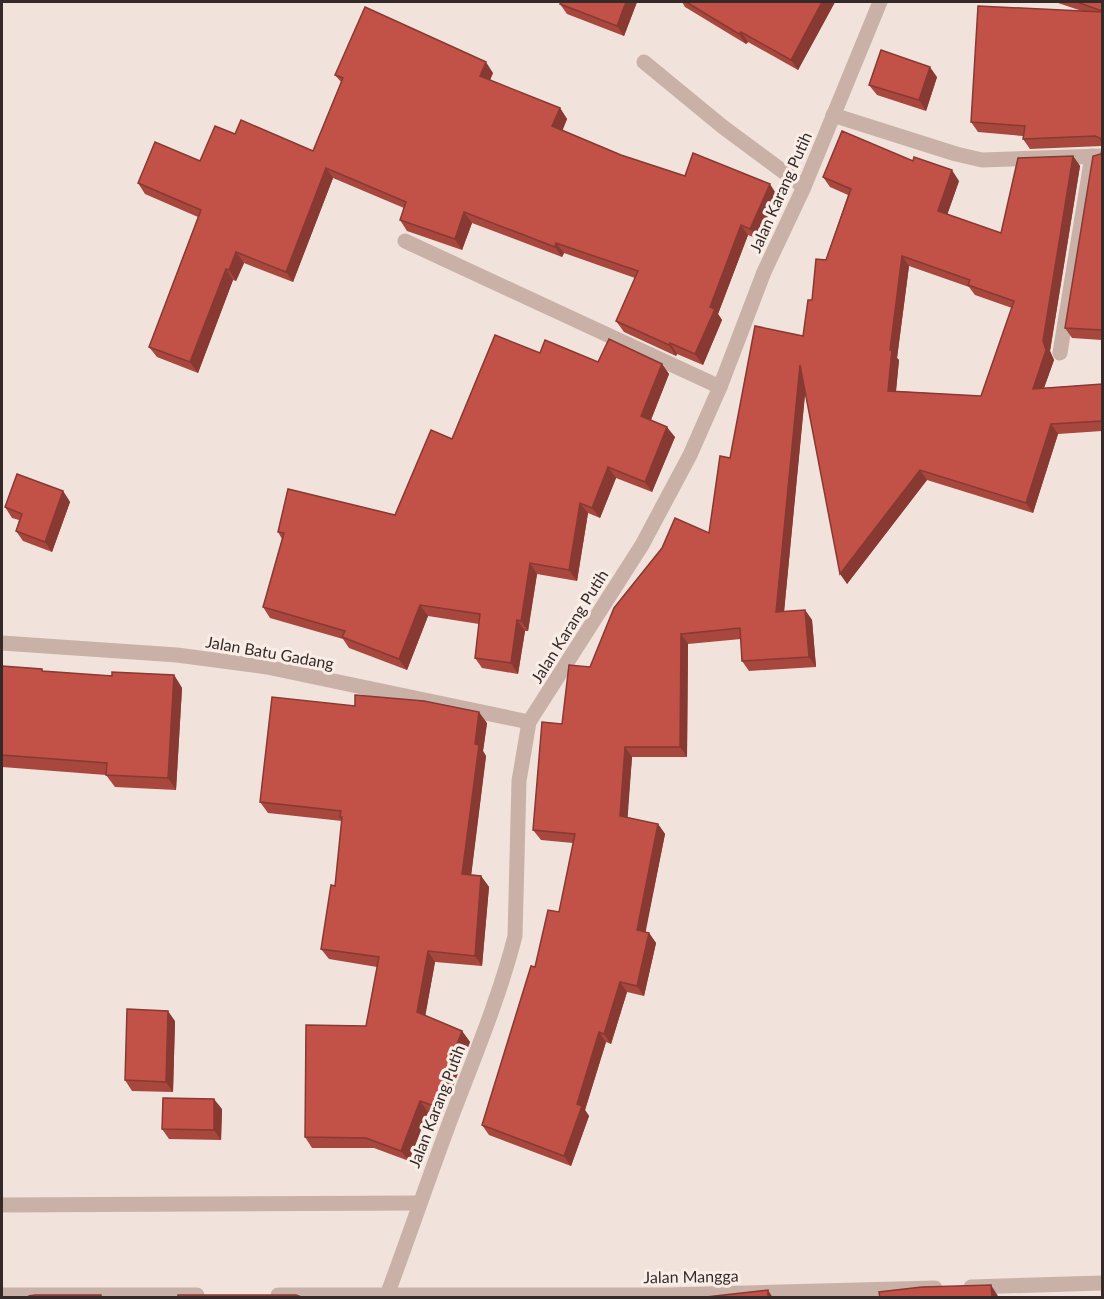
<svg xmlns="http://www.w3.org/2000/svg" width="1104" height="1299" viewBox="0 0 1104 1299" font-family="Lato,sans-serif">
  <style>
    .lines { fill: none; stroke-linecap: round; stroke-linejoin: round }
    .minor { stroke: #c9b1a7; stroke-width: 15 }
    .wall { fill: #a7473e; fill-rule: evenodd }
    .shaded-wall { fill: #883932 }
    .building { fill: #c25248; stroke: #883932; stroke-width: 1.5; fill-rule: evenodd }
    .labels { text-anchor: middle; dominant-baseline: central; stroke-width: 6; stroke-linejoin: round; paint-order: stroke }
    .street-label { font-size: 16px; fill: #352a28; stroke: #f9eee7 }
  </style>
  <rect width="100%" height="100%" fill="#f1e3db"/>
  <g class="lines">
    <g class="minor">
      <polyline points="644,62 723,127 804,187"/>
      <polyline points="833,115 956,154 982,160 1102,156"/>
      <polyline points="405,241 720,387"/>
      <polyline points="1060,353 1092,156"/>
      <polyline points="2,643 177,655 267,667 529,722"/>
      <polyline points="2,1205 419,1203"/>
      <polyline points="971,1287 1102,1283"/>
      <polyline points="2,1295 197,1295"/>
      <polyline points="278,1295 669,1295 935,1288"/>
      <path d="M386,1298C408,1239 428,1180 450,1121C473,1060 499,999 515,936L519,781L529,722L642,545L690,455L720,387L764,272L804,187L880,2"/>
    </g>
  </g>
  <g class="wall">
    <polygon points="561,2 637,2 624,36 567,14 560,4"/>
    <polygon points="682,2 835,2 798,70 748,42 746,44 685,7"/>
    <polygon points="1055,2 1102,2 1102,146 1030,149 1023,139 1023,136 978,132 971,122 1082,11"/>
    <polygon points="493,73 490,80 560,108 567,119 562,130 621,155 685,176 777,195 758,239 748,235 718,314 722,320 703,365 677,354 676,356 624,332 616,321 635,278 564,253 562,257 472,223 462,250 407,231 400,220 404,208 333,178 293,282 244,263 236,281 233,280 198,373 157,357 149,347 198,217 145,194 138,183 200,161 235,134 313,151 341,82 335,75"/>
    <polygon points="937,77 926,111 877,95 869,85"/>
    <polygon points="1102,150 1102,340 1072,338 1065,328 1101,154"/>
    <path d="M1073,156L1080,166L1050,351L1054,360L1044,388L1102,384V431L1058,434L1033,513L927,480L847,584L805,393L784,612L805,610L812,620L816,667L749,671L742,661L741,639L688,644L687,757H632L627,818L658,824L665,834L645,932L649,933L656,943L644,996L627,992L611,1044L606,1042L585,1110L589,1116L571,1166L489,1135L482,1125L535,967L559,912L573,843L541,840L533,830L562,724L590,667L709,533L730,458L803,336L812,300L848,195L830,187L823,177L959,181L947,215L1001,233ZM909,266L969,287L975,295L1012,308L981,396L896,391L899,360L897,358Z"/>
    <polygon points="540,353 598,362 662,364 669,374 651,420 675,437 652,492 616,478 600,518 588,513 577,581 537,574 528,631 525,631 518,674 482,668 475,658 479,624 428,616 407,670 349,648 343,639 270,618 263,607 282,539 278,532 395,515 452,439"/>
    <polygon points="63,491 70,502 52,552 23,541 16,531 19,520 12,518 5,507"/>
    <polygon points="2,666 42,669 43,671 112,676 174,675 182,688 176,790 115,787 106,775 2,767"/>
    <polygon points="355,706 487,723 483,751 486,756 471,875 481,876 489,887 482,966 435,962 425,1016 462,1031 470,1042 441,1117 428,1112 409,1161 374,1148 312,1148 305,1137 366,1026 377,967 329,959 321,949 335,886 342,821 268,813 260,802"/>
    <polygon points="175,1021 173,1092 132,1091 125,1080"/>
    <polygon points="222,1109 221,1140 169,1139 162,1129"/>
  </g>
  <g class="shaded-wall">
    <polygon points="626,2 637,2 624,36 617,26"/>
    <polygon points="822,2 835,2 798,70 791,60"/>
    <polygon points="741,32 748,42 746,44 739,34"/>
    <polygon points="486,62 493,73 487,87 480,76"/>
    <polygon points="930,67 937,77 926,111 919,100"/>
    <polygon points="560,108 567,119 560,137 552,126"/>
    <polygon points="1073,156 1080,166 1050,351 1054,360 1040,399 1033,389 1043,341"/>
    <polygon points="326,168 333,178 293,282 286,272"/>
    <polygon points="952,170 959,181 945,221 938,211"/>
    <polygon points="770,184 777,195 758,239 750,229"/>
    <polygon points="464,212 472,223 462,250 455,239"/>
    <polygon points="741,225 748,235 718,314 722,320 703,365 695,354 710,307"/>
    <polygon points="556,243 564,253 562,257 555,247"/>
    <polygon points="236,252 244,263 236,281 229,270"/>
    <polygon points="902,256 909,266 897,358 899,360 895,401 888,391 890,350"/>
    <polygon points="226,269 233,280 198,373 190,362"/>
    <polygon points="670,343 677,354 676,356 669,345"/>
    <polygon points="662,364 669,374 648,427 641,416"/>
    <polygon points="800,365 807,375 783,622 776,612"/>
    <polygon points="1051,424 1058,434 1033,513 1026,503"/>
    <polygon points="667,427 675,437 652,492 645,482"/>
    <polygon points="608,467 616,478 600,518 592,508"/>
    <polygon points="920,470 927,480 847,584 840,574"/>
    <polygon points="63,491 70,502 52,552 45,542"/>
    <polygon points="580,503 588,513 577,581 569,570"/>
    <polygon points="530,563 537,574 528,631 521,621"/>
    <polygon points="420,605 428,616 407,670 399,659"/>
    <polygon points="805,610 812,620 816,667 809,657"/>
    <polygon points="517,620 525,631 518,674 511,663"/>
    <polygon points="681,634 688,644 687,757 680,747"/>
    <polygon points="174,675 182,688 176,790 168,778"/>
    <polygon points="479,712 487,723 483,751 486,756 470,885 462,874 475,744"/>
    <polygon points="625,747 632,757 627,826 620,816"/>
    <polygon points="658,824 665,834 644,940 637,930"/>
    <polygon points="481,876 489,887 482,966 475,956"/>
    <polygon points="649,933 656,943 644,996 637,986"/>
    <polygon points="428,951 435,962 424,1023 417,1012"/>
    <polygon points="620,982 627,992 611,1044 604,1034"/>
    <polygon points="168,1011 175,1021 173,1092 166,1082"/>
    <polygon points="462,1031 470,1042 441,1117 434,1106"/>
    <polygon points="599,1032 606,1042 585,1110 589,1116 571,1166 564,1156 577,1104"/>
    <polygon points="214,1099 222,1109 221,1140 214,1130"/>
    <polygon points="420,1101 428,1112 409,1161 401,1151"/>
    <polygon points="991,1285 998,1296 998,1298 992,1298"/>
    <polygon points="768,1290 773,1298 768,1298"/>
  </g>
  <g class="building">
    <polygon points="561,2 626,2 617,26 560,4"/>
    <polygon points="686,2 822,2 791,60 741,32 739,34"/>
    <polygon points="1077,2 1102,2 1102,11"/>
    <polygon points="978,6 1102,12 1102,142 1100,138 1095,136 1023,139 1025,126 971,122"/>
    <polygon points="365,7 486,62 480,76 560,108 552,126 621,155 685,176 693,153 770,184 750,229 741,225 710,307 715,309 695,354 670,343 669,345 616,321 638,271 556,243 555,247 464,212 455,239 400,220 406,202 326,168 286,272 236,252 229,270 226,269 190,362 149,347 201,210 138,183 155,142 200,161 215,126 235,134 241,120 313,151 343,78 335,75"/>
    <polygon points="881,50 930,67 919,100 869,85"/>
    <path d="M842,131L913,161L914,157L952,170L938,211L1001,233L1018,158L1073,156L1043,341L1046,350L1033,389L1102,384V421L1051,424L1026,503L920,470L840,574L800,365L776,612L805,610L809,657L742,661L740,628L681,634L680,747H625L620,816L658,824L637,930L649,933L637,986L620,982L604,1034L599,1032L577,1104L582,1106L564,1156L482,1125L531,966L535,967L548,910L559,912L575,834L533,830L542,722L562,724L569,665L590,667L614,608L662,548L675,518L709,533L720,456L730,458L755,326L803,336L808,300H812L816,259L826,260L851,189L823,177ZM902,256L970,280L968,285L1014,301L981,396L888,391L892,350H890Z"/>
    <polygon points="1102,150 1102,330 1065,328 1093,156 1101,154"/>
    <polygon points="495,335 540,353 545,340 598,362 609,339 662,364 641,416 667,427 645,482 608,467 592,508 580,503 569,570 530,563 521,621 517,620 511,663 475,658 480,614 420,605 399,659 342,637 345,631 263,607 284,533 278,532 288,489 395,515 431,430 452,439"/>
    <polygon points="17,474 63,491 45,542 16,531 22,514 5,507"/>
    <polygon points="2,666 42,669 42,671 112,676 112,672 174,675 168,778 106,775 107,763 2,755"/>
    <polygon points="355,695 424,701 479,712 475,744 479,745 462,874 481,876 475,956 428,951 417,1012 462,1031 434,1106 420,1101 401,1151 366,1138 305,1137 306,1025 366,1026 379,957 321,949 331,885 335,886 342,817 340,817 341,811 260,802 272,697 355,706"/>
    <polygon points="127,1009 168,1011 166,1082 125,1080"/>
    <polygon points="163,1098 214,1099 214,1130 162,1129"/>
    <polygon points="991,1285 992,1298 880,1298 879,1292 922,1287"/>
    <polygon points="768,1290 768,1298 697,1298"/>
    <polygon points="35,1295 101,1295 101,1298 29,1298 29,1296"/>
    <polygon points="178,1295 296,1295 304,1298 178,1298"/>
  </g>
  <g class="labels">
    <g class="street-label">
      <text transform="translate(780 192) rotate(-66)">Jalan Karang Putih</text>
      <text transform="translate(569 626) rotate(-58)">Jalan Karang Putih</text>
      <text transform="translate(270 652) rotate(10)">Jalan Batu Gadang</text>
      <text transform="translate(436 1106) rotate(-69)">Jalan Karang Putih</text>
      <text transform="translate(691 1276) rotate(-1)">Jalan Mangga</text>
    </g>
  </g>
  <rect width="1104" height="1299" fill="none" stroke="#352a28" stroke-width="6"/>
</svg>
